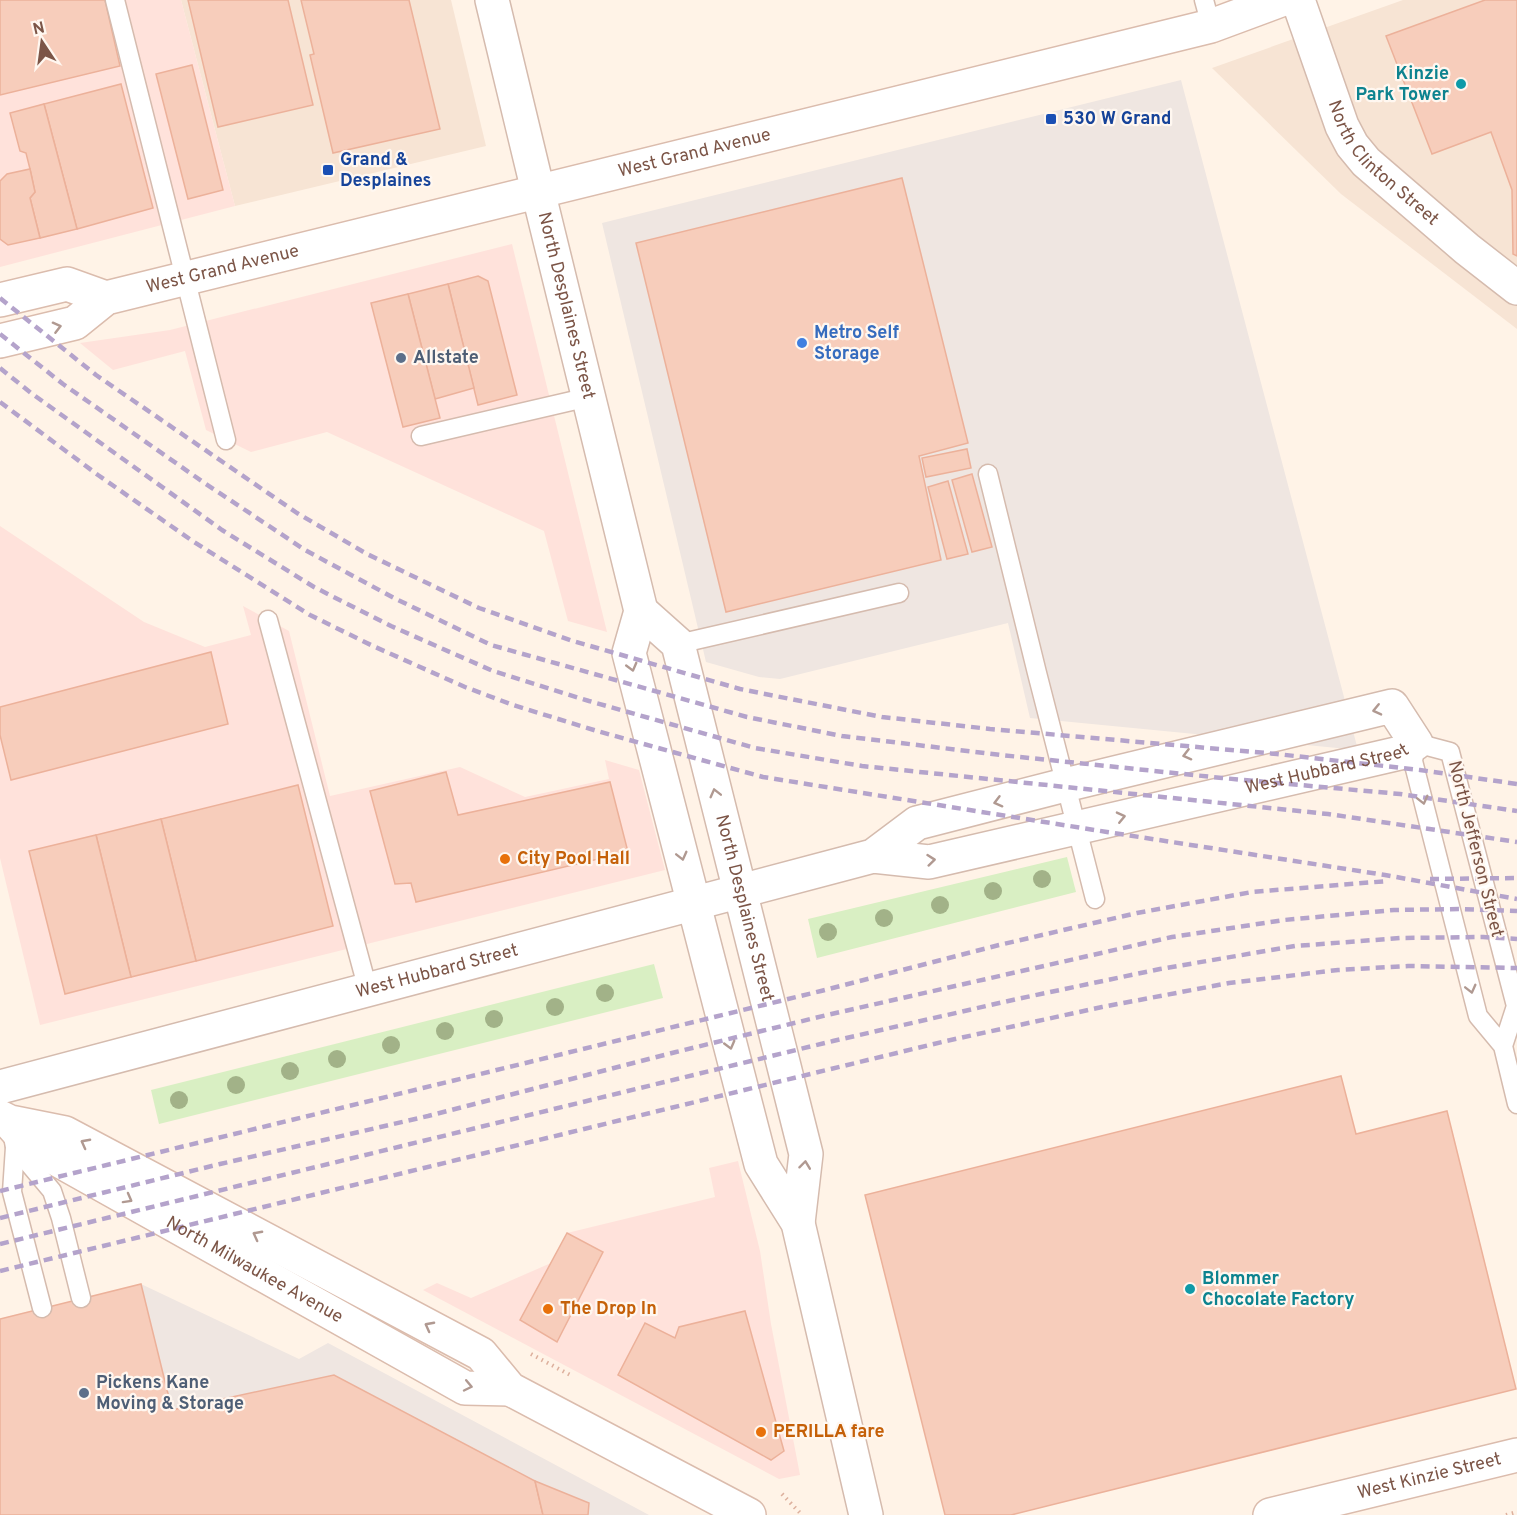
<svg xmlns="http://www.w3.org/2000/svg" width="1517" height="1515" viewBox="0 0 1517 1515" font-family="Overpass,sans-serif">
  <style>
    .residential { fill: #f7e4d4 }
    .commercial { fill: #ffe2db }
    .industrial { fill: #efe6e1 }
    .green { fill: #d9efc3 }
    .building { fill: #f7cdbb; stroke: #ecb19a; stroke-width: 1.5 }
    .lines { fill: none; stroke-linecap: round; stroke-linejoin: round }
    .service-casing { stroke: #d5bbae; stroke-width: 21 }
    .minor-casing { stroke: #d5bbae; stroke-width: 36 }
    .tertiary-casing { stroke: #d5bbae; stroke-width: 36 }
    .secondary-casing { stroke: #dbbcad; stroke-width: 36 }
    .path { stroke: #ddb09d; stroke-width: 4; stroke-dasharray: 1.5 4.5; stroke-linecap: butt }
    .service { stroke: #fff; stroke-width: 18 }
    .minor { stroke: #fff; stroke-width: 33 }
    .tertiary { stroke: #fff; stroke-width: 33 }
    .secondary { stroke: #fff; stroke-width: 33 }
    .rail { stroke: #b4a3cb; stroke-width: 4.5; stroke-dasharray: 9 6; stroke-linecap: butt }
    .tree { fill: #a2b288 }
    .oneway { stroke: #b09991 }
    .culture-dot { fill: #0f9aa8; stroke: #fff7f0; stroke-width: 2 }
    .transit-dot { fill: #1a4fb4; stroke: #fff7f0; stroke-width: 2 }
    .shop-dot { fill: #3f7fe0; stroke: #fff7f0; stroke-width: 2 }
    .service-dot { fill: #5c6f8a; stroke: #fff7f0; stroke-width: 2 }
    .food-dot { fill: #e8710a; stroke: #fff7f0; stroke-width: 2 }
    .labels { text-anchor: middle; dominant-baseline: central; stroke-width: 4.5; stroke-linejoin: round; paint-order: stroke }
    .culture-label { font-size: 18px; font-weight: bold; fill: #0d838f; stroke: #fff7f0; text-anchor: end }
    .transit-label { font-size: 18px; font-weight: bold; fill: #164399; stroke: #fff7f0; text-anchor: start }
    .street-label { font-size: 18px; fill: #7c5547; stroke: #fff7f0 }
    .shop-label { font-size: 18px; font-weight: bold; fill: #366cbe; stroke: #fff7f0; text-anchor: start }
    .service-label { font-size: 18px; font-weight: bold; fill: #4e5e75; stroke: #fff7f0; text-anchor: start }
    .food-label { font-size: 18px; font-weight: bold; fill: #c56008; stroke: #fff7f0; text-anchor: start }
  </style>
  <rect width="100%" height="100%" fill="#fff3e7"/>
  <g class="residential">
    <polygon points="181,0 451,0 486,146 235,206"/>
    <polygon points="1403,0 1517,0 1517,329 1341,194 1212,68"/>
  </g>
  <g class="commercial">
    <polygon points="0,0 181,0 235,206 0,267"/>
    <polygon points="512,244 607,632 568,621 544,531 327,432 251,452 206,430 185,351 113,370 80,343 170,330"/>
    <polygon points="0,526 144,622 205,647 251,635 243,606 289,631 330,796 460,767 525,797 609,779 605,760 639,770 665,870 40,1025 0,858"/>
    <polygon points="738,1161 760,1251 771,1324 800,1475 779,1479 423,1290 437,1283 471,1298 551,1263 567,1233 715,1197 709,1168"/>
  </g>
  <g class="industrial">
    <polygon points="1181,80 1358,750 1030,718 1008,623 780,679 759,677 706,662 602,223"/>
    <polygon points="141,1284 299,1359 328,1343 649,1515 0,1515 0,1319"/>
  </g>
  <g class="green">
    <polygon points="1067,857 1076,892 817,958 808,919"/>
    <polygon points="654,964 663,998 159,1124 151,1090"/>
  </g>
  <g class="building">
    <polygon points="0,0 105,0 120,66 0,95"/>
    <polygon points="188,0 288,0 313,105 218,127"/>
    <polygon points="301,0 409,0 440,129 333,153 310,55 314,54"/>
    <polygon points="1485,0 1517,0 1517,256 1513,254 1512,190 1491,132 1432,154 1386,36"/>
    <polygon points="192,65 223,190 188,199 156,74"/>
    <polygon points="121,84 153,208 77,229 44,104"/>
    <polygon points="44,104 77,229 40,238 30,198 35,192 30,169 26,153 20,151 10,113"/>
    <polygon points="30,169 35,192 30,198 40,238 8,245 0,239 0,181 7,174"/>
    <polygon points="902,178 968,443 919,456 941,560 726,612 636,243"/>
    <polygon points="478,276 488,281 517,395 478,405 448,284"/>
    <polygon points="448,284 474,388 435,399 408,294"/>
    <polygon points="408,294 440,418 403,427 371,303"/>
    <polygon points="967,449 971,468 926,477 922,458"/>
    <polygon points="972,474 992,547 972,552 952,480"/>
    <polygon points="948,481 968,554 947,559 928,487"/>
    <polygon points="211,652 228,724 11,780 0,735 0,707"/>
    <polygon points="446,772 458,815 610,782 628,852 416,902 411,883 395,884 370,791"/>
    <polygon points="298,785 333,926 196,961 161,819"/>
    <polygon points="161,819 196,961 131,977 96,835"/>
    <polygon points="96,835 131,977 65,994 29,851"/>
    <polygon points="1341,1076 1356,1134 1447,1111 1516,1389 1011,1515 945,1515 865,1195"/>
    <polygon points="567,1233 603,1252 557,1342 520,1320"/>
    <polygon points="141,1284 172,1410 334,1375 535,1481 543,1515 0,1515 0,1319"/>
    <polygon points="745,1311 784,1451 771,1460 618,1375 645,1323 675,1338 679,1327"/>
    <polygon points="535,1481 589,1503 588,1515 543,1515"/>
  </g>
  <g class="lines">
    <g class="service-casing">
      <g id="service">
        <polyline points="115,0 226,440"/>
        <polyline points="1204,0 1211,26"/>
        <polyline points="421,436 589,397"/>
        <polyline points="988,474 1037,673 1095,899"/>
        <polyline points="268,620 368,990"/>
        <polyline points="678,644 899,593"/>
        <polyline points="1503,1046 1516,1006 1450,752 1416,743 1413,761 1478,1016 1503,1046 1517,1104"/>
        <polyline points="12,1131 15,1147 12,1192 42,1308"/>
        <polyline points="15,1147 52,1191 61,1218 81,1298"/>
      </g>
    </g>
    <g class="minor-casing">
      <g id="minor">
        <polyline points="492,0 538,191"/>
        <path id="s1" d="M1298,0L1342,126L1352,145L1366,162L1467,249L1517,288"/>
        <path id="s2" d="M0,1087L873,856L929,862L1400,753L1416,743L1392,706L1065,785L917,823L873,856"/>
      </g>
    </g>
    <g class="tertiary-casing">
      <g id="tertiary">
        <path id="s3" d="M538,191L641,611L629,653L761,1164L798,1223L866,1515"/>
        <path id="s4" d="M641,611L678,644L806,1154L798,1223"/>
      </g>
    </g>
    <g class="secondary-casing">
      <g id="secondary">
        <polyline points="0,300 67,284 106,298"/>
        <path id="s5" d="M0,341L75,323L106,298L1211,26L1281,0"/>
        <polyline points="0,1117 10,1122 65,1133 481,1354 510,1389 749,1515"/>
        <path id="s6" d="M11,1124L28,1143L465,1388L510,1389"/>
        <path id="s7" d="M1270,1515L1517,1455"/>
      </g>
    </g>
    <g class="path">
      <polyline points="531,1354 572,1376"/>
      <polyline points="782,1494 802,1515"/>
      <polyline points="1506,1515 1517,1512"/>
    </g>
    <use href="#service" class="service"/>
    <use href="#minor" class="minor"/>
    <use href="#tertiary" class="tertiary"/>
    <use href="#secondary" class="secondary"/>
    <g class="rail">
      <polyline points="0,298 96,375 297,513 367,554 479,608 573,641 740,689 882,717 990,729 1277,754 1420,770 1517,784"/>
      <polyline points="0,334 63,384 203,482 305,550 394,598 491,645 747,717 842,736 1001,755 1222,778 1400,794 1517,811"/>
      <polyline points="0,368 31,393 222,530 314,587 391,626 493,671 589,701 755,748 862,766 1328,814 1517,842"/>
      <polyline points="0,402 98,475 194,542 310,615 373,646 465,687 513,705 597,731 763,777 1107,832 1385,875 1517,899"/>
      <polyline points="1430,879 1517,878"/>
      <polyline points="0,1191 821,991 999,945 1137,913 1252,892 1388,881"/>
      <polyline points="0,1218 220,1164 428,1116 676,1052 827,1015 1172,937 1284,920 1394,910 1460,909 1517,911"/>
      <polyline points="0,1244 833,1041 1017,999 1160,969 1295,946 1401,938 1483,937 1517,939"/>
      <polyline points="0,1271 946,1041 1102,1007 1229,983 1338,970 1408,966 1517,968"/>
    </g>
  </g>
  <g class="tree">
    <circle cx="1042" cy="879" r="9"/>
    <circle cx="993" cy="891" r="9"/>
    <circle cx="940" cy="905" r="9"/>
    <circle cx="884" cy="918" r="9"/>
    <circle cx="828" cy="932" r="9"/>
    <circle cx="605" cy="993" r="9"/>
    <circle cx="555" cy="1007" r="9"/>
    <circle cx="494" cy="1019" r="9"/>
    <circle cx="445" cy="1031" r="9"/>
    <circle cx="391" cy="1045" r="9"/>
    <circle cx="337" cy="1059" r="9"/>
    <circle cx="290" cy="1071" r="9"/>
    <circle cx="236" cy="1085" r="9"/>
    <circle cx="179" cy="1100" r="9"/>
  </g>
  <defs><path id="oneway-chevron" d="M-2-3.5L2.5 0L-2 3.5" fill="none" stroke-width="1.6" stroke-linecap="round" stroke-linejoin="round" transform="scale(1.5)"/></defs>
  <g class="oneway">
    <use href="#oneway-chevron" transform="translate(57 327) rotate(-14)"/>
    <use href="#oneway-chevron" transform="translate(632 667) rotate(75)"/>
    <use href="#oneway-chevron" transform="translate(1377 710) rotate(167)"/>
    <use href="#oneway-chevron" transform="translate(1187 755) rotate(166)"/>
    <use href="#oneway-chevron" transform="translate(715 793) rotate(-104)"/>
    <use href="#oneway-chevron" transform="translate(1423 800) rotate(76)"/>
    <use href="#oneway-chevron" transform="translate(998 802) rotate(165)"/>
    <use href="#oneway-chevron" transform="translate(1121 817) rotate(-13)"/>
    <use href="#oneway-chevron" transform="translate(682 856) rotate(76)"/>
    <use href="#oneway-chevron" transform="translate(931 860) rotate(-6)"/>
    <use href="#oneway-chevron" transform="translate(1471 989) rotate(76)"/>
    <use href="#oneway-chevron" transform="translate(730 1045) rotate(75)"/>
    <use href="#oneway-chevron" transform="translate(85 1143) rotate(-152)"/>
    <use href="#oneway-chevron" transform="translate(805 1165) rotate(-83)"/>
    <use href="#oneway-chevron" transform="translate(128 1199) rotate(29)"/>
    <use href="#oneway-chevron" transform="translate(257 1235) rotate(-152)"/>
    <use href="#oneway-chevron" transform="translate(429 1326) rotate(-152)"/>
    <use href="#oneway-chevron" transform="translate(468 1386) rotate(12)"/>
  </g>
  <g class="culture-dot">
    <circle cx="1461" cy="84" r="6"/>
    <circle cx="1190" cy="1289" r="6"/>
  </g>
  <g class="transit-dot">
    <rect x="1045" y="113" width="12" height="12" rx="3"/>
    <rect x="322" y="164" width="12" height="12" rx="3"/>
  </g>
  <circle class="shop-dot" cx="802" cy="343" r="6"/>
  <g class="service-dot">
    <circle cx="401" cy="358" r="6"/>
    <circle cx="84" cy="1393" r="6"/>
  </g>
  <g class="food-dot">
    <circle cx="505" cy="859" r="6"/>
    <circle cx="548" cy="1309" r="6"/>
    <circle cx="761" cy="1432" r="6"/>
  </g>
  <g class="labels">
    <g class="culture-label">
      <text x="1449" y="74">Kinzie<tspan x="1449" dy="21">Park Tower</tspan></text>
      <text x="1202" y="1279" text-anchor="start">Blommer<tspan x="1202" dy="21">Chocolate Factory</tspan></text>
    </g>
    <g class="transit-label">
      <text x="1063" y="119">530 W Grand</text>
      <text x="340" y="160">Grand &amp;<tspan x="340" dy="21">Desplaines</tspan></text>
    </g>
    <g class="street-label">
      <text stroke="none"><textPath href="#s5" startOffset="723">West Grand Avenue</textPath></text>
      <text stroke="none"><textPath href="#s1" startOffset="188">North Clinton Street</textPath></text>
      <text stroke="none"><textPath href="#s5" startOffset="237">West Grand Avenue</textPath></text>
      <text stroke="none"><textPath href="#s3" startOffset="118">North Desplaines Street</textPath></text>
      <text stroke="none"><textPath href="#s2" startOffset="1368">West Hubbard Street</textPath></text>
      <text transform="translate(1475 849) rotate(76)">North Jefferson Street</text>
      <text stroke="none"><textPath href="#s4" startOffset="322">North Desplaines Street</textPath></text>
      <text stroke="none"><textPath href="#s2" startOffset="452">West Hubbard Street</textPath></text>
      <text stroke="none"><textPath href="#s6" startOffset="285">North Milwaukee Avenue</textPath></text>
      <text stroke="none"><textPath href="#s7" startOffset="164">West Kinzie Street</textPath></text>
    </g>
    <g class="shop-label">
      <text x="814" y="333">Metro Self<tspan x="814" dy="21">Storage</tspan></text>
    </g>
    <g class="service-label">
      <text x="413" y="358">Allstate</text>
      <text x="96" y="1383">Pickens Kane<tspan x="96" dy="21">Moving &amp; Storage</tspan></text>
    </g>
    <g class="food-label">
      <text x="517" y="859">City Pool Hall</text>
      <text x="560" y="1309">The Drop In</text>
      <text x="773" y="1432">PERILLA fare</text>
    </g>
  </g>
  <g transform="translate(42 42) rotate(347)" stroke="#fff7f0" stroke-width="4.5" paint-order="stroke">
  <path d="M0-4.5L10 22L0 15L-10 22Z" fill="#7c5547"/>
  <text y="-9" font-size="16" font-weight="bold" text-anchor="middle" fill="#7c5547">N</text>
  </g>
</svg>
